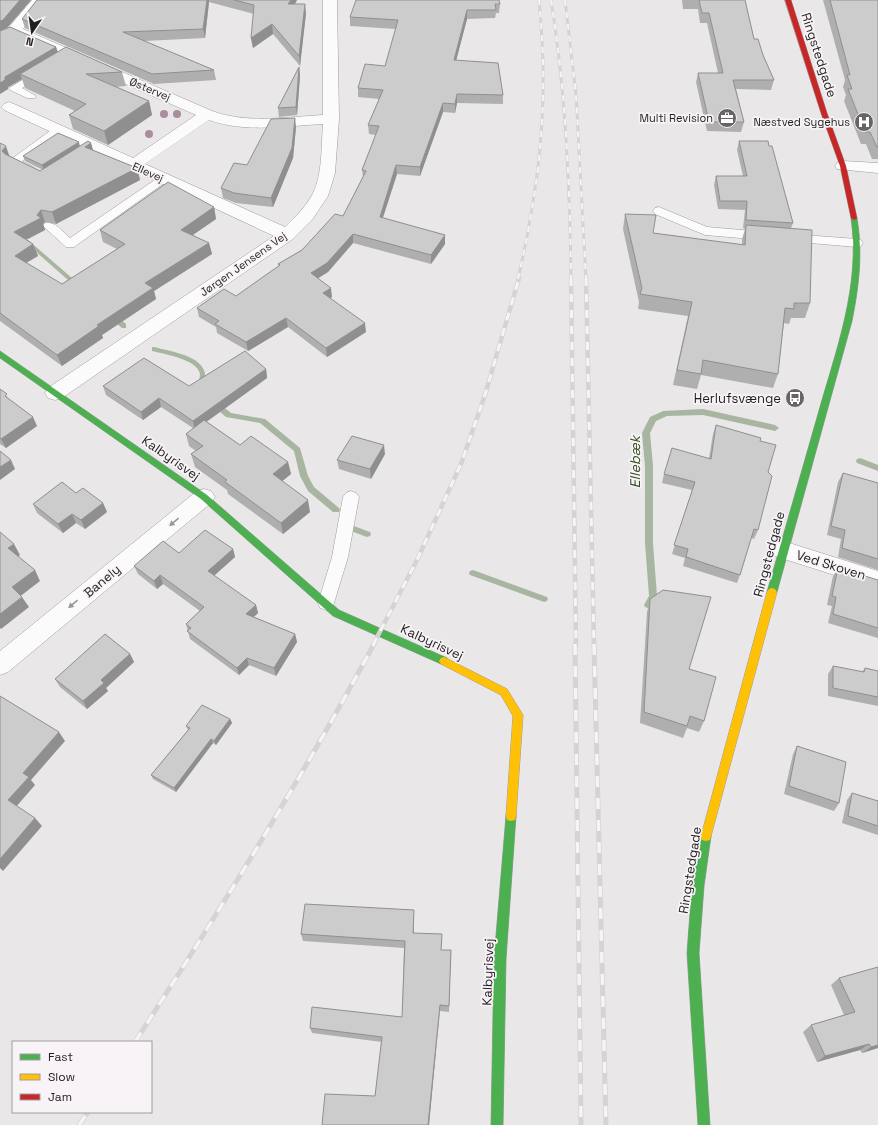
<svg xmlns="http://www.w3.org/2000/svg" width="878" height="1125" viewBox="0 0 878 1125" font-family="'Space Grotesk',sans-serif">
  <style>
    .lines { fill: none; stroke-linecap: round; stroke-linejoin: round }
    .stream { fill: #a8b5a0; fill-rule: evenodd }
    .lane-casing { stroke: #9e9c9e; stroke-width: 1 }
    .street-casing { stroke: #9e9c9e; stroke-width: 1 }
    .fast-casing { stroke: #9e9c9e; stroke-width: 1 }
    .slow-casing { stroke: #9e9c9e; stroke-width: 1 }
    .jam-casing { stroke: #9e9c9e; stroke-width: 1 }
    .lane { fill: #fcfbfc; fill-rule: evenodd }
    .street { fill: #fcfbfc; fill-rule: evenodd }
    .fast { fill: #4caf50; fill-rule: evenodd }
    .slow { fill: #ffc107; fill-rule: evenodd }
    .jam { fill: #c62828; fill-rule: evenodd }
    .rail-far2-casing { stroke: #d5d4d5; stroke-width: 3 }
    .rail-far1-casing { stroke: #d5d4d5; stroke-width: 4.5 }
    .rail-casing { stroke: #d5d4d5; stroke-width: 5 }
    .rail-far2 { stroke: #f8f3f6; stroke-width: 2; stroke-dasharray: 6; stroke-linecap: butt }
    .rail-far1 { stroke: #f8f3f6; stroke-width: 3; stroke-dasharray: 8; stroke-linecap: butt }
    .rail { stroke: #f8f3f6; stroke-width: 3.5; stroke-dasharray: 11; stroke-linecap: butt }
    .tree { fill: #a98d9f }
    .wall { fill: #b0afaf }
    .shaded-wall { fill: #908f8f }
    .building { fill: #cdcccc; stroke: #908f8f }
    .oneway { fill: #999899 }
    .labels { text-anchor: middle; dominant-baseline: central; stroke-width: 3.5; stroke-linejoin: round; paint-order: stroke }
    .far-street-label { font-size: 11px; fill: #201e1f; stroke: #f8f3f6 }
    .far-poi-label { font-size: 11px; fill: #201e1f; stroke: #f8f3f6; text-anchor: end }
    .street-label { font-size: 13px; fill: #201e1f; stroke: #f8f3f6 }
    .poi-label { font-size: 13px; fill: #201e1f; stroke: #f8f3f6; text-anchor: end }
    .water-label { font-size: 14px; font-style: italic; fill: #355122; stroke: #f8f3f6 }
  </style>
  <rect width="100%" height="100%" fill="#eae7e9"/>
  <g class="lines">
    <g class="stream">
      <polygon points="28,240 80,285 80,287 76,287 26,243 25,242"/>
      <polygon points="110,314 114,314 126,324 126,328 122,328 110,318"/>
      <path d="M152,347H154C176,353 216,357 203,389H199L197,387C198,383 200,378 200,374C197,359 164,354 152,351Z"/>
      <polygon points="215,400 231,413 265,419 300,448 308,476 314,487 339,508 340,510 339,512 333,512 308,491 300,476 294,451 260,423 226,417 212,405 211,403 212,401"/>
      <polygon points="703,409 775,425 779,428 775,431 703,415 667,416 656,421 650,433 653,466 653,543 657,596 651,607 648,608 645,607 644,605 649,596 645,543 645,466 642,433 650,417 663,411"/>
      <polygon points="860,458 878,465 878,471 857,463 856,461 857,459"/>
      <polygon points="354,526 370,532 371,534 370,536 367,537 351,531 350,529 351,527"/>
      <polygon points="473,570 547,597 548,599 547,601 544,602 470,575 469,573 470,571"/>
    </g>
    <g class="lane-casing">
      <g id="lane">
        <polygon points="41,69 45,70 46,72 45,74 22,88 36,96 35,98 27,98 10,90 9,88"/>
        <polygon points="58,127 62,128 64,130 62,132 22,161 35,168 37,170 35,172 27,172 10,164 8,162 10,160 54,128"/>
        <path d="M163,175L167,177L169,179L167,181L74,247H66L43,226L45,223C55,221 63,232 70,238L159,177Z"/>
        <polygon points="659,207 707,227 765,232 769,233 771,236 769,239 765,240 705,235 655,214 653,211 655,208"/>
        <polygon points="790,234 857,239 861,240 863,243 861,246 857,247 786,241 784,238 786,235"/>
        <polygon points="351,491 356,493 359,497 348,557 334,603 332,608 326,610 320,608 318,603 332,557 343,497 346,493"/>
      </g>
    </g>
    <g class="street-casing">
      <g id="street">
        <path d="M32,0H46L23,29L212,111C247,124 287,117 323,115V0H337L339,119L335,173L328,196L312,220L293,239L62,398L55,400L48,398L45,393L48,388L274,236L4,110L1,107L4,104L9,102L14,104L133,158L196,115L9,33L7,30L9,27ZM209,120C245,133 285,126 323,124C321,147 323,177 311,197C304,209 294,218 285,227L145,164Z"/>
        <polygon points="843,161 878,163 878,173 837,169 835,166 837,163"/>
        <polygon points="204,489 211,491 215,497 211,503 8,672 0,675 0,651 197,491"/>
        <polygon points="783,541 878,571 878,589 775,556 772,550 775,544"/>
      </g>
    </g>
    <g class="fast-casing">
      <g id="fast">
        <path d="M854,216L857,218C863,253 859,286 852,321L777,592L775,595H769L767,592C784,533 801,473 818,414C836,350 861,285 851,218Z"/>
        <polygon points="0,351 207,495 339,610 447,658 449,661 447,664 444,665 441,664 333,616 201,499 0,358"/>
        <polygon points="511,811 515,812 516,816 506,959 503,1125 491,1125 494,959 506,816 507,812"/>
        <polygon points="706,831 710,832 711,836 704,886 699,953 710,1125 698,1125 687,953 692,886 701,836 702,832"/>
      </g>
    </g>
    <g class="slow-casing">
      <g id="slow">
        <polygon points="772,588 775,589 777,592 711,836 710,840 706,841 702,840 701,836 767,592 769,589"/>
        <polygon points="444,657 507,689 523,715 516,816 515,820 511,821 507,820 506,816 513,716 501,695 441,664 439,661 441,658"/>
      </g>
    </g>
    <g class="jam-casing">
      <polygon id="jam" points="785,0 791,0 827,113 846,166 857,218 856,219 854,220 851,218 840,166 821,113"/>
    </g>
    <use href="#lane" class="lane"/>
    <use href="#street" class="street"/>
    <use href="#fast" class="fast"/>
    <use href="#slow" class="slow"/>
    <use href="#jam" class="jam"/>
    <g class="rail-far2-casing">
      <g id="rail-far2">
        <path d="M551,0C566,92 570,186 571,279"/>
        <polyline points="565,0 576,94 586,279"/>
        <path d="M518,279C532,218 542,157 543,95C544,63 542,32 539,0"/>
      </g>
    </g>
    <g class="rail-far1-casing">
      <g id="rail-far1">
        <polyline points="571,278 576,645"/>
        <polyline points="586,278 594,645"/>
        <polyline points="373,645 417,560 461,464 485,395 519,278"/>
      </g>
    </g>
    <g class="rail-casing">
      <g id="rail">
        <polyline points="575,644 581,1125"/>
        <polyline points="594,644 606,1125"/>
        <path d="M135,1042C219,912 301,780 374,644"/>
        <polyline points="79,1125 88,1112"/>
      </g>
    </g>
    <use href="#rail-far2" class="rail-far2"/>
    <use href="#rail-far1" class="rail-far1"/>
    <use href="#rail" class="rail"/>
  </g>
  <g class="tree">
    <circle cx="164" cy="114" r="4"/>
    <circle cx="177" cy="114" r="4"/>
    <circle cx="149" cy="134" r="4"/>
  </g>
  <g class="wall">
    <polygon points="0,0 31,0 7,28 56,47 58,52 122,72 126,86 115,87 149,101 152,115 108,145 73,129 69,115 75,111 25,88 22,79 8,87 8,89 0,94"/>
    <polygon points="37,0 297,0 295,4 306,13 300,66 273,34 253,48 251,38 254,14 209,2 205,38 144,41 214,70 216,80 154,84 25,28 22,19"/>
    <polygon points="682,0 745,0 754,39 763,55 774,80 771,90 736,89 744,122 741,132 707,131 696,82 698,73 718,73 707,23 700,23 698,9 683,9"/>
    <polygon points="823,0 878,0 878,159 872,159 866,144 861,144 844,101 846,95 843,87 845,80"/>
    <polygon points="500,4 499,13 496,13 495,18 467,19 456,60 503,95 503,104 457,103 455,113 443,112 420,176 397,174 383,218 445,235 445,244 431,264 353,243 328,272 318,278 332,297 330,298 366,332 327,357 288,327 248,351 217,333 216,327 199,317 197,308 236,296 279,266 278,264 302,250 343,216 363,177 362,170 376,135 369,134 368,125 379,99 358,97 358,88 385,66 396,29 350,26 350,17"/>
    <polygon points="299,67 300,76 297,115 279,117 278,108"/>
    <polygon points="296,127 293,158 273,207 236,203 223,198 221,188 247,165"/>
    <polygon points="739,141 793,223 791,228 810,303 805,318 791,318 789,324 784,323 778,374 773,388 701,375 697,389 673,385 688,316 638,309 639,302 623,229 625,214 653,233 742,245 742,239 745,229 743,228 745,210 718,209 714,185 716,176 743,176 737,150"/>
    <polygon points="0,143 10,156 40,171 43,170 25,161 23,156 80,146 91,143 93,150 137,168 140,180 56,224 45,222 43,224 45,230 26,240 33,244 38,256 26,263 62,284 117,249 103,242 100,230 214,207 216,219 193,235 209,243 212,254 154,291 156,299 102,335 103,338 62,366 0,321"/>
    <polygon points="266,369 267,378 206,422 240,445 288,462 291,474 282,481 310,512 283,534 228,494 227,490 195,467 191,454 196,451 189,446 186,434 193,428 161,407 143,420 106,395 103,386 189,386"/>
    <polygon points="0,389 9,399 37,426 6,448 0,444"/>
    <polygon points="716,425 760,441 768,472 758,530 754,539 751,538 740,575 737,583 683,566 685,558 672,554 692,490 662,483 664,474 709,458 713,434"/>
    <polygon points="385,454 371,479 339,469 337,460"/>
    <polygon points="843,473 878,483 878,570 838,557 841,539 827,535 838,482"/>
    <polygon points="76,493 103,503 107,512 85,529 76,523 63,533 37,513 33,504"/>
    <polygon points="233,549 235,557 214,576 256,605 258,613 254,617 295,634 297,642 276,676 249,665 239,675 190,639 186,624 200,611 163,584 157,589 138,574 134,566 179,553"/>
    <polygon points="838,568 878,580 878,638 828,623 832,606 827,605 833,576"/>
    <polygon points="650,599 689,669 704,721 699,732 687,728 683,738 640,723 647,612"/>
    <polygon points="130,654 134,662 106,688 108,691 87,709 60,687 55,679"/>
    <polygon points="833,666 862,672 865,668 878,671 878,706 828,696 828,674"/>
    <polygon points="230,719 232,723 216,745 213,743 176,792 153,779 151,775 188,730 186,726"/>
    <polygon points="797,746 839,803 834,811 784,794 793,754"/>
    <polygon points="852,793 878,801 878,835 842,823 847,800"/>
    <polygon points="414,917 414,933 441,950 451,950 449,1012 440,1011 429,1125 322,1125 375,1096 382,1042 312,1033 310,1028 402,1017 404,948 303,941 301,934"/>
    <polygon points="878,967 878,1048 862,1053 860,1050 817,1062 803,1032 811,1025 844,1015 831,985 839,978"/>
  </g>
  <g class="shaded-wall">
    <polygon points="20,0 31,0 6,29 0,32 0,21"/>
    <polygon points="207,0 209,0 209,2 205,38 203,29"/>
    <polygon points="291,0 297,0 289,14 288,4"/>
    <polygon points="305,4 306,13 300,66 299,56"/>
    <polygon points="467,10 467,19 454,69 454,60"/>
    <polygon points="272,24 273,34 253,48 251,38"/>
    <polygon points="56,47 59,57 20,74 22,79 8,87 8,89 0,94 0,83 5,77"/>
    <polygon points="299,67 300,76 297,115 296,107"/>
    <polygon points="457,94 457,103 455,113 455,104"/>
    <polygon points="149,101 152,115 108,145 104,131"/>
    <polygon points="443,103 443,112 420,176 420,167"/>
    <polygon points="295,118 296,127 293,158 273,207 271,198"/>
    <polygon points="79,142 80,147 44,170 42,165"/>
    <polygon points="91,143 94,154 85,147"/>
    <polygon points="6,146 10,158 6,162 2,151"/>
    <polygon points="396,165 397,174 380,226 380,217"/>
    <polygon points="137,168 140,180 56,224 52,212"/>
    <polygon points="214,207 216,219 184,241 181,230"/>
    <polygon points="41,210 45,222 43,224 45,230 18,244 14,232 37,215"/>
    <polygon points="353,234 353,243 328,272 312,282 311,273"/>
    <polygon points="445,235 445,244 431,264 431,255"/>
    <polygon points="209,243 212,254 154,291 156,299 102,335 103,338 62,366 57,355 97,325 145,283"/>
    <polygon points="33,244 38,256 19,267 15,256"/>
    <polygon points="331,288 332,297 324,302 323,293"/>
    <polygon points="286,318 288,327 248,351 246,342"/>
    <polygon points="365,323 366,332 327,357 326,348"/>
    <polygon points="266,369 267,378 195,430 193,421"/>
    <polygon points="159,398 161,407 143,420 141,412"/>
    <polygon points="33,417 37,426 6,448 1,439"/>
    <polygon points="384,445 385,454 371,479 370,469"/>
    <polygon points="11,460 15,469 0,480 0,467"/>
    <polygon points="288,462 291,474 275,487 273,474"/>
    <polygon points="308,500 310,512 283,534 281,523"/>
    <polygon points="103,503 107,512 85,529 81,520"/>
    <polygon points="72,514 76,523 63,533 58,524"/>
    <polygon points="14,544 20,555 14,559 8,548"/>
    <polygon points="233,549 235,557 210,579 208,571"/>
    <polygon points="35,570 40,581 18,598 12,587"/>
    <polygon points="160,575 163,584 157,589 154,581"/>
    <polygon points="22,597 29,607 1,629 0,628 0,614"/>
    <polygon points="256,605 258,613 248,622 246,614"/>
    <polygon points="295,634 297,642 276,676 274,668"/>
    <polygon points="130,654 134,662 106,688 108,691 87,709 83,701 101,680"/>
    <polygon points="247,658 249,665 239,675 237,668"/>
    <polygon points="230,719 232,723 216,745 214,741"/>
    <polygon points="59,732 65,741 31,780 35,785 15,808 8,800 23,773"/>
    <polygon points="211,739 213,743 176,792 174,788"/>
    <polygon points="35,818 42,826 3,871 0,868 0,859"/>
    <polygon points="440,1005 429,1125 428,1125"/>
    <polygon points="869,1044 860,1050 817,1062 825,1056"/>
    <polygon points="878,1045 878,1048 862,1053 871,1047"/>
  </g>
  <g class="building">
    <polygon points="0,0 20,0 3,20 0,21"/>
    <polygon points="37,0 207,0 203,29 123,32 214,70 152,74 22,19"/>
    <polygon points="234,0 291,0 288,4 305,4 299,56 272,24 251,38 254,5"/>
    <polygon points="356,0 499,0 500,4 495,4 496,10 467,10 454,60 498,63 503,95 457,94 455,104 443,103 420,167 396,165 380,217 445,235 431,255 353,234 327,263 311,273 331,288 323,293 365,323 326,348 286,318 246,342 215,324 219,321 197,308 224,289 236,296 280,265 278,264 302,250 335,214 343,216 366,171 362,170 379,126 368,125 383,90 358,88 365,64 385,66 398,20 350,17"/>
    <polygon points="699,0 745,0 754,39 758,39 763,55 774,80 733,80 744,122 709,122 698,73 723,73 709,13 702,13"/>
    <polygon points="830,0 878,0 878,147 877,147 870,132 865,132 848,89 852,89 847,75 850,75"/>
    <polygon points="10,27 56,47 5,77 5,80 0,83 0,31"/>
    <polygon points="66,47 122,72 86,74 149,101 104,131 69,115 86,104 20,74"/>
    <polygon points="299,67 296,107 278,108"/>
    <polygon points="295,118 292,148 271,198 234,193 221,188 234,163 247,165 271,119"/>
    <polygon points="58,133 79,142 42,165 23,156"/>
    <polygon points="88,141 91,143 85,147 137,168 52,212 41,210 37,215 41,218 14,232 33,244 15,256 62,284 125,244 100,230 168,182 214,207 181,230 209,243 145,283 153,288 97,325 99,326 57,355 0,313 0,143 6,146 2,151 5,154 40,171"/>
    <polygon points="739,141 768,141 769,146 772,146 793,223 746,220 747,201 720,201 716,176 747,176"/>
    <polygon points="625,214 656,215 653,233 745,245 746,225 812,230 810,303 794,303 794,309 785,308 778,374 703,360 701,374 677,370 692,302 640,294 642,288"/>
    <polygon points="245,351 266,369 193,421 159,398 141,412 103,386 144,358 189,386"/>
    <polygon points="0,389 7,394 5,396 33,417 1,439 0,438"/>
    <polygon points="204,420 240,445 251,436 288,462 273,474 308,500 281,523 225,482 227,480 191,454 203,446 186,434"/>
    <polygon points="716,425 761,438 760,441 776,445 768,472 772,476 758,530 754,529 740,575 686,557 688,549 674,545 695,482 664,474 672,448 711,459"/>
    <polygon points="352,436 384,445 370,469 337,460"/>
    <polygon points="0,451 11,460 0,467"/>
    <polygon points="843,473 878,483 878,559 842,548 845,530 831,526"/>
    <polygon points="62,482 76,493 83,488 103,503 81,520 72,514 58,524 33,504"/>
    <polygon points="205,530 233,549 208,571 256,605 246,614 295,634 274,668 247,658 237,668 187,631 191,628 186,624 204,607 160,575 154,581 134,566 163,541 179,553"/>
    <polygon points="0,532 14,544 8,548 35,570 12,587 22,597 0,614"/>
    <polygon points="838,568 878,580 878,628 833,614 836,597 832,596"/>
    <polygon points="663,590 711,597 689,669 716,677 704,721 690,716 687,726 644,712 650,599"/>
    <polygon points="105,634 130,654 101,680 104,683 83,701 55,679"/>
    <polygon points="833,666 864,672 865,668 878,671 878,697 833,688"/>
    <polygon points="0,696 59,732 23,773 29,777 8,800 35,818 0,859"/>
    <polygon points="202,705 230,719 214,741 211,739 174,788 151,775 190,728 186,726"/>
    <polygon points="797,746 846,762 839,803 789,786"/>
    <polygon points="852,793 878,801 878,826 848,816"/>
    <polygon points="305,904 414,910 413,933 442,934 441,950 451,950 449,1006 440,1005 428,1125 322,1125 325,1094 375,1096 382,1037 310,1028 312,1007 402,1017 405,941 301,934"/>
    <polygon points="878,967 878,1045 871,1047 869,1044 825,1056 811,1025 855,1012 839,978"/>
  </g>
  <defs><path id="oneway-solid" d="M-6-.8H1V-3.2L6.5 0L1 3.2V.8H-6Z"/></defs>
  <g class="oneway">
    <use href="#oneway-solid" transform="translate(174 522) rotate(140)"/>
    <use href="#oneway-solid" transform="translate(73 604) rotate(140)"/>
  </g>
  <defs>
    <g id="office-disc" transform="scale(1)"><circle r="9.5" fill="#676466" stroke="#f8f3f6"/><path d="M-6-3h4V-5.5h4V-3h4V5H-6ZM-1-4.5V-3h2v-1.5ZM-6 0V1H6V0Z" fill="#fff"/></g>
    <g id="hospital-disc" transform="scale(1)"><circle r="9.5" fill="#676466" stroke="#f8f3f6"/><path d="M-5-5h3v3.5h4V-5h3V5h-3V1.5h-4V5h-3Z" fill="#fff"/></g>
    <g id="bus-disc" transform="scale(1)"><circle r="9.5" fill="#676466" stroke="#f8f3f6"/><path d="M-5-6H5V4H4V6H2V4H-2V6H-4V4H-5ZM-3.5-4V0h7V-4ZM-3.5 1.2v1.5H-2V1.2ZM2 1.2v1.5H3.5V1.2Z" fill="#fff"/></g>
  </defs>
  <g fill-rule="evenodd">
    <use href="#office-disc" x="727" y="118"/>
    <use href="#hospital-disc" x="864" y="122"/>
    <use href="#bus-disc" x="795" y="398"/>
  </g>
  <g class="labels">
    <g class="far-street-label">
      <text transform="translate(150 89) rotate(23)">Østervej</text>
      <text transform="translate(148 172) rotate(24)">Ellevej</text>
      <text transform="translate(243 264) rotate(-35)">Jørgen Jensens Vej</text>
    </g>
    <g class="far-poi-label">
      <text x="713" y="118">Multi Revision</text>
      <text x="850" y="122">Næstved Sygehus</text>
    </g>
    <g class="street-label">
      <text transform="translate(819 55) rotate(72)">Ringstedgade</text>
      <text transform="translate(171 458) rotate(35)">Kalbyrisvej</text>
      <text transform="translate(769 554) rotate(-75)">Ringstedgade</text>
      <text transform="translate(831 565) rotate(17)">Ved Skoven</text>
      <text transform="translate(102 581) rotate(-40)">Banely</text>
      <text transform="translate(432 642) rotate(25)">Kalbyrisvej</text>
      <text transform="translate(690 870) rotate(-81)">Ringstedgade</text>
      <text transform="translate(488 972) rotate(-88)">Kalbyrisvej</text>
    </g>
    <g class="poi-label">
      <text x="781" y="398">Herlufsvænge</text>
    </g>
    <g class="water-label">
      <text transform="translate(635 462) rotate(-90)">Ellebæk</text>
    </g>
  </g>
  <rect x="12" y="1041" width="140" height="72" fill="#f8f3f6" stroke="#a29ea0"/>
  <rect x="20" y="1054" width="20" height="6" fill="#4caf50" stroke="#a29ea0"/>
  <text x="48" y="1061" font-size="12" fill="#201e1f">Fast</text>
  <rect x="20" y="1074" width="20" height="6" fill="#ffc107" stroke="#a29ea0"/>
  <text x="48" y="1081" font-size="12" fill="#201e1f">Slow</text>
  <rect x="20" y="1094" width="20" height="6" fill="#c62828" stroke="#a29ea0"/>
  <text x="48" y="1101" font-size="12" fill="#201e1f">Jam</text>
  <g transform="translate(32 32) rotate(193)" stroke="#f8f3f6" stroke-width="3" paint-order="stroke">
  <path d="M0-3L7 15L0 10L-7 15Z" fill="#201e1f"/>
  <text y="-6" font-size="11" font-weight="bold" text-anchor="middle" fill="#201e1f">N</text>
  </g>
</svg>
